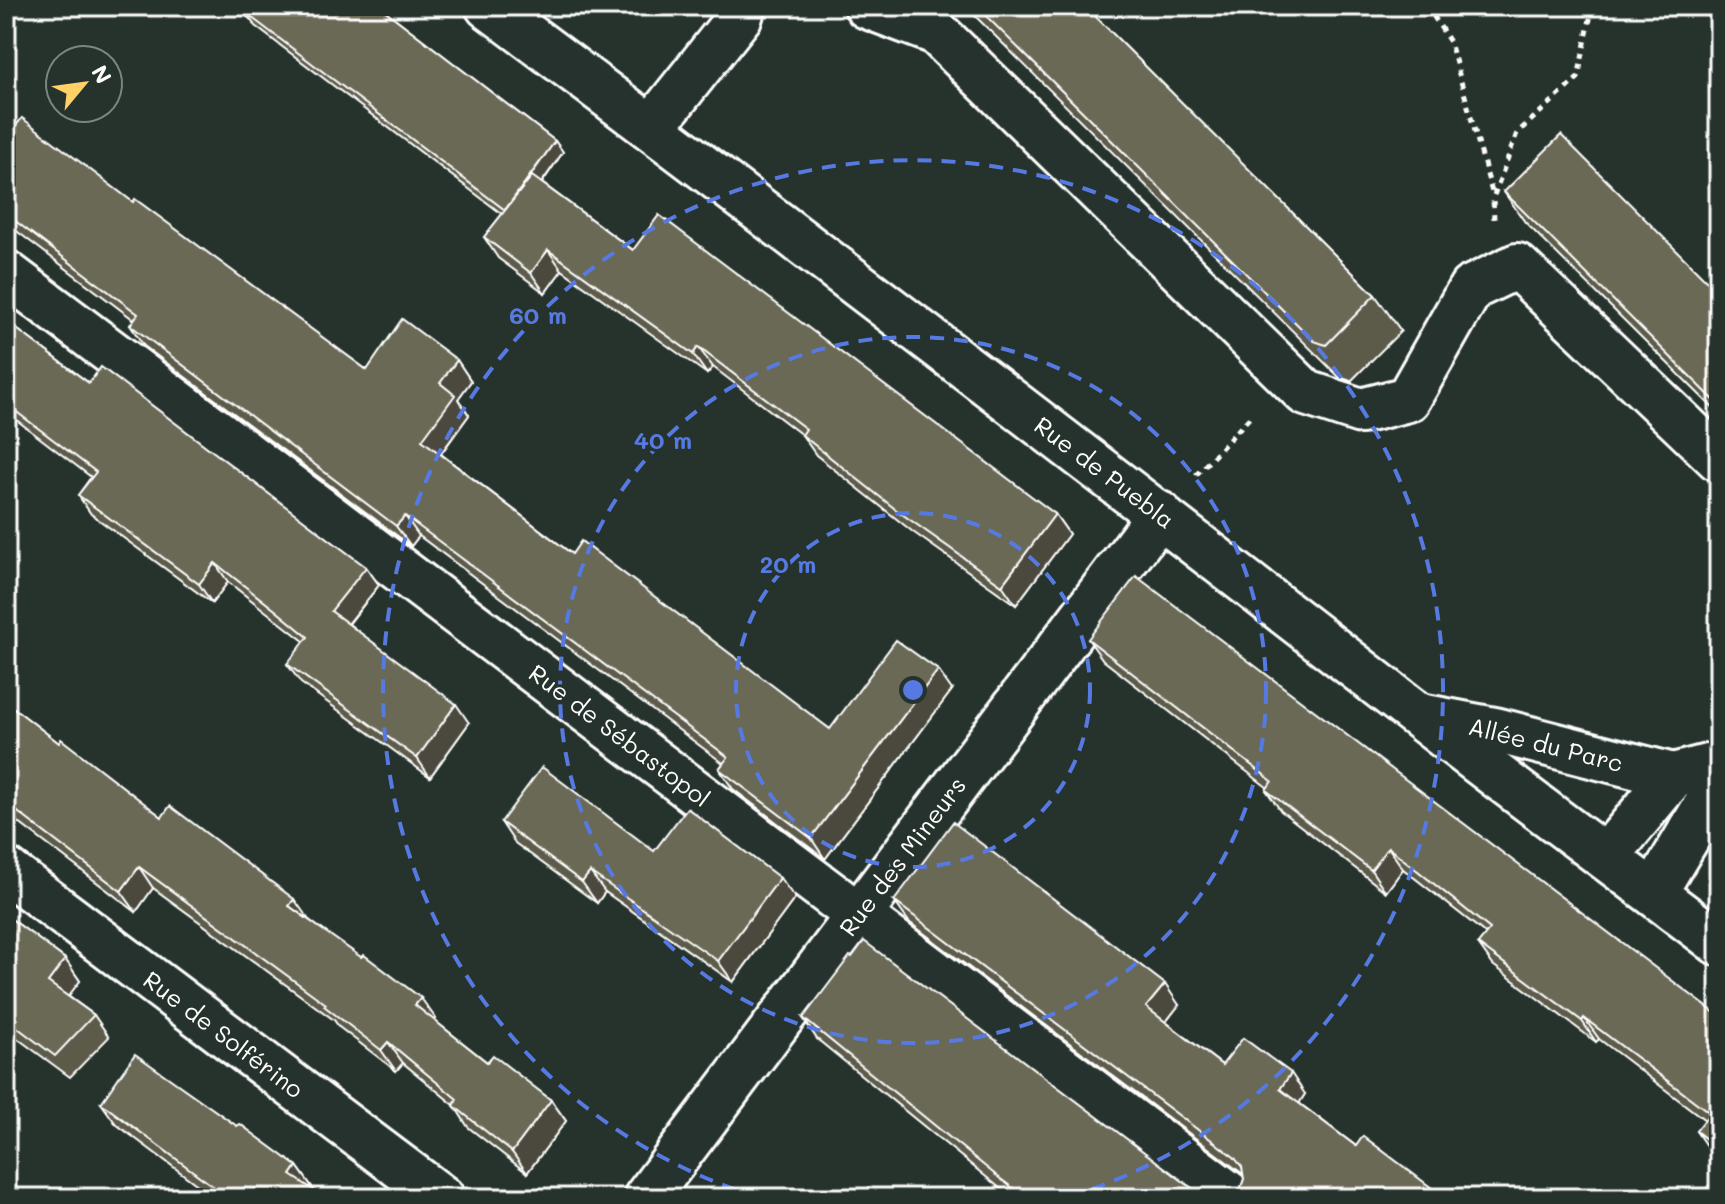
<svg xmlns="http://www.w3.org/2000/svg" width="1725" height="1204" viewBox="0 0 1725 1204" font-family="Mali,sans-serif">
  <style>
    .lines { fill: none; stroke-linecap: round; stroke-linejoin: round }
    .minor-casing { stroke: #fff; stroke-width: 50 }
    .path { stroke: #fff; stroke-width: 5; stroke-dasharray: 6 6; stroke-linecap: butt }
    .minor { stroke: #26332d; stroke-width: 44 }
    .wall { fill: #5c5a49; stroke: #fff; stroke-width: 2 }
    .shaded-wall { fill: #4b4a3c; stroke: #fff; stroke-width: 2 }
    .building { fill: #6b6955; stroke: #fff; stroke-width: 2 }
    .ring { fill: none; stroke: #567ae2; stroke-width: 4; stroke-dasharray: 14 10 }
    .labels { text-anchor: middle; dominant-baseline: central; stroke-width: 6; stroke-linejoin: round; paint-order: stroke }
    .street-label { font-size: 24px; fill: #fff; stroke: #26332d }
    .centre { fill: #567ae2; stroke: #26332d; stroke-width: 4 }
    .ring-label { font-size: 24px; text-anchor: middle; font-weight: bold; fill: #567ae2; stroke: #26332d; stroke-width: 6; stroke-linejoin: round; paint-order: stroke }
  </style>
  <rect width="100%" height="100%" fill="#26332d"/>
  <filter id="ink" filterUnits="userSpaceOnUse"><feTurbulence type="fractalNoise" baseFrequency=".0125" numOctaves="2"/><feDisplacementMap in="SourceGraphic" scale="16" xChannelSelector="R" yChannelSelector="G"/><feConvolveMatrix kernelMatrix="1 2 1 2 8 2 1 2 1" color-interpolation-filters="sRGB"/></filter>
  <g filter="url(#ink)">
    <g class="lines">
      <g class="minor-casing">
        <g id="minor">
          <path d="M488,6C800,238 1108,475 1415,713C1515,791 1618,866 1719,943"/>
          <polyline points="867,6 936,32 1306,393 1361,411 1408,399 1471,288 1517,266 1719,459"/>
          <polyline points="652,127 740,16 743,6"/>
          <polyline points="6,273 1234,1198"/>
          <polyline points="1426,717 1495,730 1673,776 1719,764"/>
          <polyline points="1606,857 1673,776"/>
          <polyline points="6,870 442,1198"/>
          <polyline points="1654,893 1719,784"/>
          <polyline points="646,1198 1160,514"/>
        </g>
      </g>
      <g class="path">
        <polyline points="1427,6 1450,42 1493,196"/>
        <polyline points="1494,219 1493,198 1517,133 1578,78 1591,14 1604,6"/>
        <polyline points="1196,475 1252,415"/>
      </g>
      <use href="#minor" class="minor"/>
    </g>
    <g class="wall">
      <polygon points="234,6 379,6 555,141 563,152 542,183 633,250 1055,514 1069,534 1016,605 913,532 816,455 802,435 713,367 707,374 562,270 545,293 498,258 484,237 502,214 255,26 251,20"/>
      <polygon points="965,6 1085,6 1375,295 1401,331 1351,381 1339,377"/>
      <polygon points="6,132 133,202 367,370 457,360 471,381 458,399 469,415 441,454 572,554 830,729 952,690 825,859 733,789 719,769 723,763 419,536 411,546 144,346 130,325 134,320 6,223"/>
      <polygon points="1504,192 1719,293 1719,414 1525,222"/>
      <polygon points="6,321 89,383 366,567 379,585 349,624 469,723 430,777 301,683 287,664 305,642 287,628 228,582 212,603 91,514 78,495 91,477 6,412"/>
      <polygon points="1088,639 1719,1016 1719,1158 1711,1153 1696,1131 1705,1120 1599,1039 1596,1042 1493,965 1478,944 1486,934 1403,869 1386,892 1281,811 1266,790 1268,788 1103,660"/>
      <polygon points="6,702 59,743 162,817 308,919 436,1019 435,1021 487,1062 551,1100 566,1121 527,1173 468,1127 454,1105 403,1063 396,1071 339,1027 334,1020 153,888 136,912 6,813"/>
      <polygon points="501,822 654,851 795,898 733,982 605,892 597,903 515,843"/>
      <polygon points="894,901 1179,1005 1166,1022 1222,1065 1305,1094 1299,1103 1356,1146 1445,1198 1239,1193 1244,1179 1243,1174 909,922"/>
      <polygon points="6,915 65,959 80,981 68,996 94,1015 109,1037 70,1077 6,1030"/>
      <polygon points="803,1018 1204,1197 1207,1198 1012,1198 817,1039"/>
      <polygon points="101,1103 237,1126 297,1166 312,1187 311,1188 326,1198 215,1198 116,1124"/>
    </g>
    <g class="shaded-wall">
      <polygon points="555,141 563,152 514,222 506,211"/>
      <polygon points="548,250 562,270 545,293 531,273"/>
      <polygon points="698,347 713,367 707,374 693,354"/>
      <polygon points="457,360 471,381 458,399 469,415 436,460 422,440 440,383"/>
      <polygon points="1055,514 1069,534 1016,605 1002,585"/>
      <polygon points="405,516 419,536 411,546 396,526"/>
      <polygon points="215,563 228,582 212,603 199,584"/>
      <polygon points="366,567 379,585 344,629 331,611"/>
      <polygon points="938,670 952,690 825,859 811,838"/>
      <polygon points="456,704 469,723 430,777 417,758"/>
      <polygon points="1388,847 1403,869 1386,892 1371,870"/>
      <polygon points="139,867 153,888 136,912 121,891"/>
      <polygon points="590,872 605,892 597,903 582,882"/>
      <polygon points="780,878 795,898 733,982 718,961"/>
      <polygon points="294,899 309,920 289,906"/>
      <polygon points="65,959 80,981 63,1003 48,982"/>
      <polygon points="1165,984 1179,1005 1161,1028 1146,1007"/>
      <polygon points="421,998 436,1019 430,1026 415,1005"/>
      <polygon points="1584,1018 1599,1039 1596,1042 1582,1021"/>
      <polygon points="388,1042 403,1063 396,1071 381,1050"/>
      <polygon points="1291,1073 1305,1094 1295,1110 1280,1089"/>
      <polygon points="551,1100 566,1121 527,1173 512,1152"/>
      <polygon points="297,1166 312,1187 306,1196 291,1175"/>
    </g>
    <g class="building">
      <polygon points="240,6 379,6 555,141 505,210 247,14 249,13"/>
      <polygon points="976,6 1085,6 1375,295 1326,345 1314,341"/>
      <polygon points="22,118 133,202 135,199 367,370 402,319 457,360 440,383 455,395 422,440 572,554 581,541 830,729 896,640 938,670 811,838 719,769 728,757 405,516 396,526 130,325 138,314 6,214 6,132 9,134"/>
      <polygon points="1561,135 1719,293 1719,405 1504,192"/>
      <polygon points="532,176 633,250 659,215 1055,514 1002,585 899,512 802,435 806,429 698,347 693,354 548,250 531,273 484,237"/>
      <polygon points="6,321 89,383 101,367 366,567 331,611 456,704 417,758 287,664 308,637 274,609 215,563 199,584 78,495 96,472 6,404"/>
      <polygon points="1136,576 1719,1016 1719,1149 1696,1131 1710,1113 1584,1018 1582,1021 1478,944 1490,929 1388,847 1371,870 1266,790 1272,781 1088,639"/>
      <polygon points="6,702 59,743 61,739 162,817 170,806 294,899 289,906 361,957 364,955 421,998 415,1005 487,1062 493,1055 551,1100 512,1152 454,1106 457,1099 388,1042 381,1050 324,1006 326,1004 139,867 121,891 6,803"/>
      <polygon points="542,767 654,851 687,808 780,878 718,961 590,872 582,882 501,822"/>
      <polygon points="953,822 1165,984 1146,1007 1222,1065 1243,1038 1291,1073 1280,1089 1356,1146 1363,1136 1445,1198 1232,1198 1239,1193 1244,1179 1242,1167 1234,1157 894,901"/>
      <polygon points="6,915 65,959 48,982 94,1015 55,1056 6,1019"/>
      <polygon points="864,941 1204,1197 1207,1198 1026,1198 998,1177 803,1018 850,956 852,957"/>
      <polygon points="135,1054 237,1126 240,1124 297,1166 291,1175 326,1198 229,1198 101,1103"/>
    </g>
  </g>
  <g class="ring">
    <circle cx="913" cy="690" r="177"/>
    <circle cx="913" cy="690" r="353"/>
    <path d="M758 1197A530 530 0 1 1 1068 1197"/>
  </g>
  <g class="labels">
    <g class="street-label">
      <text transform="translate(1105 472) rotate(37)">Rue de Puebla</text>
      <text transform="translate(620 735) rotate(37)">Rue de Sébastopol</text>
      <text transform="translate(1546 744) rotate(14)">Allée du Parc</text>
      <text transform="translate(902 856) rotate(-53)">Rue des Mineurs</text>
      <text transform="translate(224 1034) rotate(37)">Rue de Solférino</text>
    </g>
  </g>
  <circle cx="913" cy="690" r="12" class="centre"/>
  <g class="ring-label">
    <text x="538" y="324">60 m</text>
    <text x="663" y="449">40 m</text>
    <text x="788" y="573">20 m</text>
  </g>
  <rect width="1725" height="1204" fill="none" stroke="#26332d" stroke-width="32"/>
  <rect x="16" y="16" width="1693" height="1172" fill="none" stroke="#fff" stroke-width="3" filter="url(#ink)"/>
  <g transform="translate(84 84) rotate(61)"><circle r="38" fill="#26332d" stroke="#7d8581" stroke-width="2"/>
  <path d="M0-6L14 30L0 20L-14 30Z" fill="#ffd166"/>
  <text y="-12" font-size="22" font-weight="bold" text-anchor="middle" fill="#ffffff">N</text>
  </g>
</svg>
